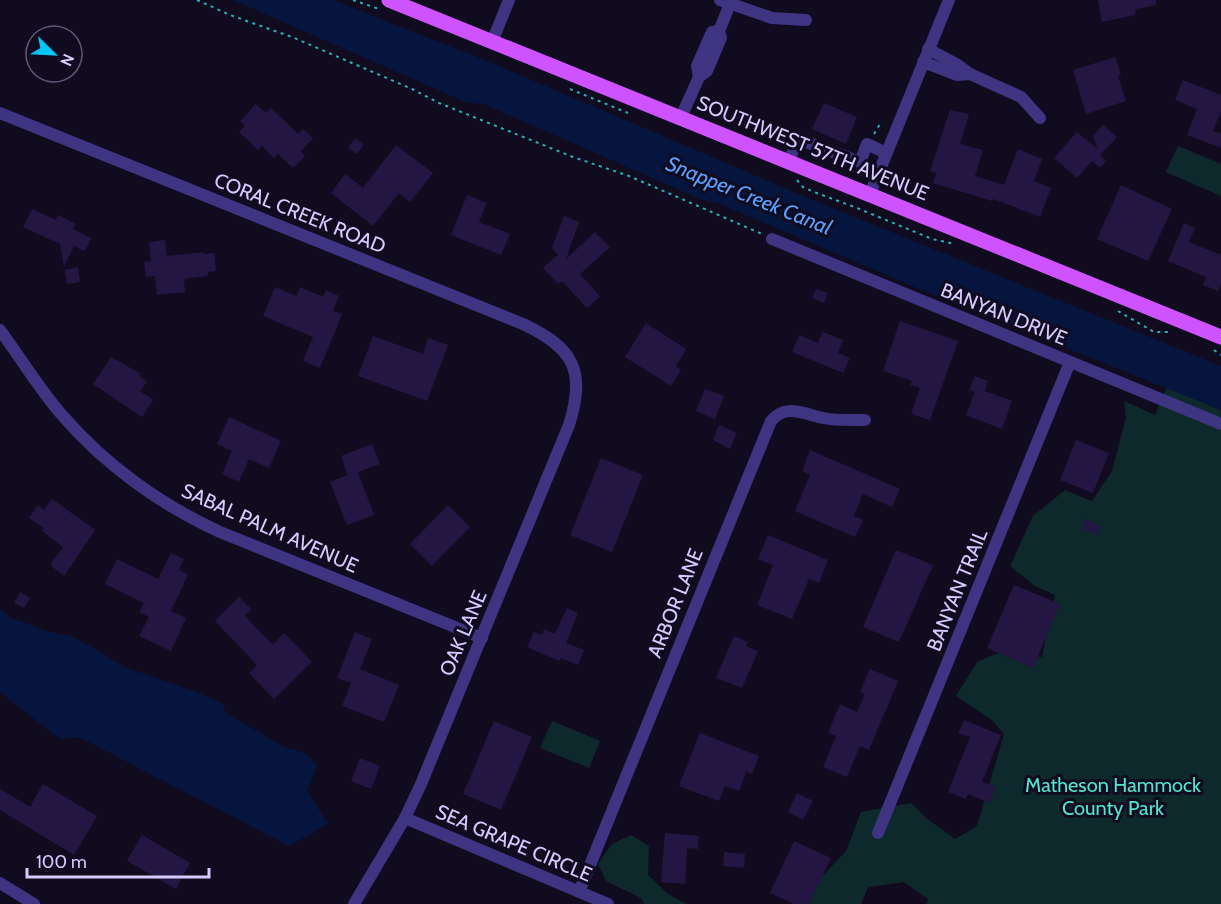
<svg xmlns="http://www.w3.org/2000/svg" width="1221" height="904" viewBox="0 0 1221 904" font-family="Cabin,sans-serif">
  <style>
    .green { fill: #0e292b }
    .water { fill: #06153e }
    .building { fill: #241642 }
    .lines { fill: none; stroke-linecap: round; stroke-linejoin: round }
    .path { stroke: #26b2b7; stroke-width: 2; stroke-dasharray: 3 4.5; stroke-linecap: butt }
    .minor { stroke: #3e3482; stroke-width: 12 }
    .major { stroke: #cf52ff; stroke-width: 15 }
    .labels { text-anchor: middle; dominant-baseline: central; stroke-width: 6; stroke-linejoin: round; paint-order: stroke }
    .street-label { font-size: 20px; fill: #d6cbff; stroke: #110b20 }
    .park-label { font-size: 20px; fill: #50e5cf; stroke: #110b20 }
    .water-label { font-size: 21px; font-style: italic; fill: #59a1ff; stroke: #110b20 }
  </style>
  <rect width="100%" height="100%" fill="#110b20"/>
  <g class="green">
    <polygon points="1178,146 1221,164 1221,196 1166,172"/>
    <polygon points="1167,387 1221,410 1221,904 926,904 928,899 904,882 868,887 861,904 803,904 810,889 846,851 861,812 911,803 926,818 955,839 977,826 1004,734 992,720 956,696 977,662 1003,651 1042,657 1055,595 1035,586 1010,566 1033,516 1065,490 1092,501 1112,471 1126,418 1124,401 1155,415"/>
    <polygon points="552,721 600,741 589,768 540,748"/>
    <polygon points="631,835 649,846 648,875 668,894 686,904 644,904 641,898 606,881 598,864 612,844"/>
  </g>
  <g class="water">
    <polygon points="233,0 333,0 482,59 815,201 1221,366 1221,410 917,288 720,204 702,200 484,104 468,103"/>
    <path d="M0,609L9,617L46,631L72,636L127,668L197,692L223,704L227,715C245,723 260,733 277,743C295,753 300,746 317,765L307,791L328,824L289,846L79,737L60,739L0,692Z"/>
  </g>
  <g class="building">
    <polygon points="1098,0 1156,0 1156,5 1136,9 1135,15 1102,22"/>
    <polygon points="1115,57 1121,75 1118,76 1126,101 1086,114 1073,70"/>
    <polygon points="1183,80 1221,95 1221,111 1213,131 1221,134 1221,148 1187,135 1197,109 1175,100"/>
    <polygon points="824,103 857,117 846,144 812,129"/>
    <polygon points="256,104 266,113 271,108 298,134 303,129 313,138 301,151 305,156 293,168 278,154 274,158 262,146 258,150 239,132 245,126 240,121"/>
    <polygon points="950,110 969,114 960,144 983,150 975,176 1004,185 1018,149 1042,159 1034,181 1051,188 1040,217 993,199 992,201 933,183 936,173 930,171"/>
    <polygon points="1103,125 1117,137 1100,155 1106,161 1100,168 1092,161 1077,178 1054,158 1077,132 1098,150 1093,136"/>
    <polygon points="355,138 364,145 357,154 348,148"/>
    <polygon points="396,145 433,173 410,202 399,193 373,226 331,193 345,174 363,188"/>
    <polygon points="1121,185 1172,209 1148,261 1097,239"/>
    <polygon points="467,195 487,203 479,222 510,234 501,255 451,235"/>
    <polygon points="32,209 56,220 58,215 76,224 73,229 91,238 85,251 74,246 64,267 60,244 23,227"/>
    <polygon points="564,216 579,222 566,259 595,232 610,247 580,274 600,296 587,308 562,281 558,284 543,268 558,255 552,248"/>
    <polygon points="1184,223 1195,228 1189,242 1221,255 1221,284 1218,291 1203,285 1206,277 1168,261"/>
    <polygon points="165,240 167,256 203,252 204,254 214,253 216,271 208,272 208,276 184,279 185,292 157,295 155,276 146,277 144,262 151,261 149,242"/>
    <polygon points="78,267 80,282 67,284 65,270"/>
    <polygon points="275,287 296,296 300,287 323,297 326,290 339,296 333,311 342,314 320,368 303,361 313,337 263,316"/>
    <polygon points="816,289 828,293 824,303 812,298"/>
    <polygon points="900,321 958,341 930,420 911,414 920,388 910,385 912,381 883,371"/>
    <polygon points="646,323 686,349 676,366 681,370 671,386 625,357"/>
    <polygon points="823,332 843,340 838,353 850,358 843,373 792,352 799,335 818,343"/>
    <polygon points="373,336 423,354 428,338 448,345 427,401 358,376"/>
    <polygon points="111,357 141,374 139,376 147,382 140,391 153,400 142,417 93,384"/>
    <polygon points="975,376 988,381 985,391 1012,401 1002,429 966,415 975,392 969,390"/>
    <polygon points="705,389 724,396 715,419 696,411"/>
    <polygon points="229,417 281,441 269,468 249,459 239,482 222,474 232,451 217,444"/>
    <polygon points="719,425 737,433 730,449 713,440"/>
    <polygon points="1076,440 1109,453 1093,493 1060,480"/>
    <polygon points="372,444 380,464 358,472 374,515 347,525 330,482 348,475 341,456"/>
    <polygon points="810,450 900,489 892,507 863,494 854,516 863,520 855,537 795,511 810,475 802,471"/>
    <polygon points="601,458 643,475 612,552 570,535"/>
    <polygon points="52,499 95,530 64,576 50,565 63,547 42,531 44,528 29,518 38,505 44,510"/>
    <polygon points="448,505 470,527 432,566 410,544"/>
    <polygon points="1085,519 1101,526 1097,535 1082,528"/>
    <polygon points="768,535 828,560 819,583 809,579 792,619 757,605 773,565 758,559"/>
    <polygon points="896,550 933,565 899,642 863,627"/>
    <polygon points="171,553 184,559 179,570 188,575 171,611 186,618 171,651 139,636 149,617 139,612 144,603 105,584 117,559 158,579"/>
    <polygon points="1014,585 1060,604 1033,668 987,648"/>
    <polygon points="20,592 30,598 24,608 14,603"/>
    <polygon points="239,597 251,609 245,616 273,645 284,633 312,662 274,699 249,673 257,665 215,621"/>
    <polygon points="567,608 578,613 566,643 584,650 578,665 561,658 559,661 527,647 534,632 542,635 544,629 555,634"/>
    <polygon points="355,632 372,639 360,669 399,685 384,722 342,706 351,683 337,678"/>
    <polygon points="734,636 748,642 746,646 758,651 742,688 716,678"/>
    <polygon points="870,669 898,681 869,750 860,746 847,777 823,767 836,736 828,733 840,704 857,712 865,694 860,692"/>
    <polygon points="964,720 1001,735 982,782 996,787 990,803 968,794 966,799 948,792 970,737 958,733"/>
    <polygon points="494,721 532,737 501,810 463,794"/>
    <polygon points="700,733 759,756 752,774 746,772 739,791 725,786 719,801 679,786"/>
    <polygon points="360,758 380,766 371,789 351,781"/>
    <polygon points="43,784 97,816 74,855 0,810 0,789 30,807"/>
    <polygon points="797,793 813,801 803,820 788,812"/>
    <polygon points="665,833 699,836 698,849 687,848 685,884 661,882"/>
    <polygon points="142,835 190,863 176,889 127,861"/>
    <polygon points="794,841 831,858 809,904 794,904 770,893"/>
    <polygon points="724,852 745,854 744,868 723,866"/>
  </g>
  <g class="lines">
    <g class="path">
      <polyline points="197,0 230,15 292,37 412,89 439,103 573,157 629,176 762,234"/>
      <polyline points="353,0 379,9"/>
      <polyline points="570,89 628,113"/>
      <polyline points="874,134 880,124"/>
      <polyline points="797,180 803,187 814,192 857,208 932,239 955,244"/>
      <polyline points="1118,311 1154,332 1170,332"/>
      <polyline points="1214,350 1221,355"/>
    </g>
    <g class="minor">
      <polyline points="720,0 772,18 806,20"/>
      <polyline points="492,42 509,0"/>
      <polyline points="928,49 958,65 970,74 1021,97 1040,118"/>
      <polyline points="923,62 957,75 970,74"/>
      <polyline points="699,77 697,66 712,32 719,31"/>
      <path d="M0,113L523,324C574,348 586,371 569,425L421,784L405,818L354,904"/>
      <polyline points="681,117 699,77 707,71 721,38 719,31 730,4"/>
      <polyline points="789,161 798,139 860,162 867,144 886,153"/>
      <polyline points="870,194 949,0"/>
      <polyline points="772,239 1221,424"/>
      <path d="M0,330C21,358 39,389 62,415C105,465 161,505 220,532L482,638"/>
      <polyline points="405,818 608,904"/>
      <polyline points="878,833 1070,362"/>
      <polyline points="0,883 34,904"/>
      <path d="M579,892L771,421C786,403 804,414 823,418C836,421 851,420 865,420"/>
    </g>
    <polyline class="major" points="389,0 1221,337"/>
  </g>
  <g class="labels">
    <g class="street-label">
      <text transform="translate(813 148) rotate(22)">SOUTHWEST 57TH AVENUE</text>
      <text transform="translate(300 213) rotate(22)">CORAL CREEK ROAD</text>
      <text transform="translate(1004 314) rotate(22)">BANYAN DRIVE</text>
      <text transform="translate(270 528) rotate(24)">SABAL PALM AVENUE</text>
      <text transform="translate(957 590) rotate(-68)">BANYAN TRAIL</text>
      <text transform="translate(675 603) rotate(-68)">ARBOR LANE</text>
      <text transform="translate(463 633) rotate(-67)">OAK LANE</text>
      <text transform="translate(514 843) rotate(23)">SEA GRAPE CIRCLE</text>
    </g>
    <g class="park-label">
      <text x="1113" y="785">Matheson Hammock<tspan x="1113" dy="23">County Park</tspan></text>
    </g>
    <g class="water-label">
      <text transform="translate(749 195) rotate(22)">Snapper Creek Canal</text>
    </g>
  </g>
  <g transform="translate(54 54) rotate(114)"><circle r="28" fill="#110b20" stroke="#605879" stroke-width="1.5"/>
  <path d="M0-4.5L10 22L0 15L-10 22Z" fill="#00c5f6"/>
  <text y="-9" font-size="16" font-weight="bold" text-anchor="middle" fill="#d6cbff">N</text>
  </g>
  <path d="M27 868v9h182v-9" fill="none" stroke="#d6cbff" stroke-width="3"/>
  <text x="36" y="868" font-size="18" fill="#d6cbff" stroke="#110b20" stroke-width="4.5" paint-order="stroke">100 m</text>
</svg>
